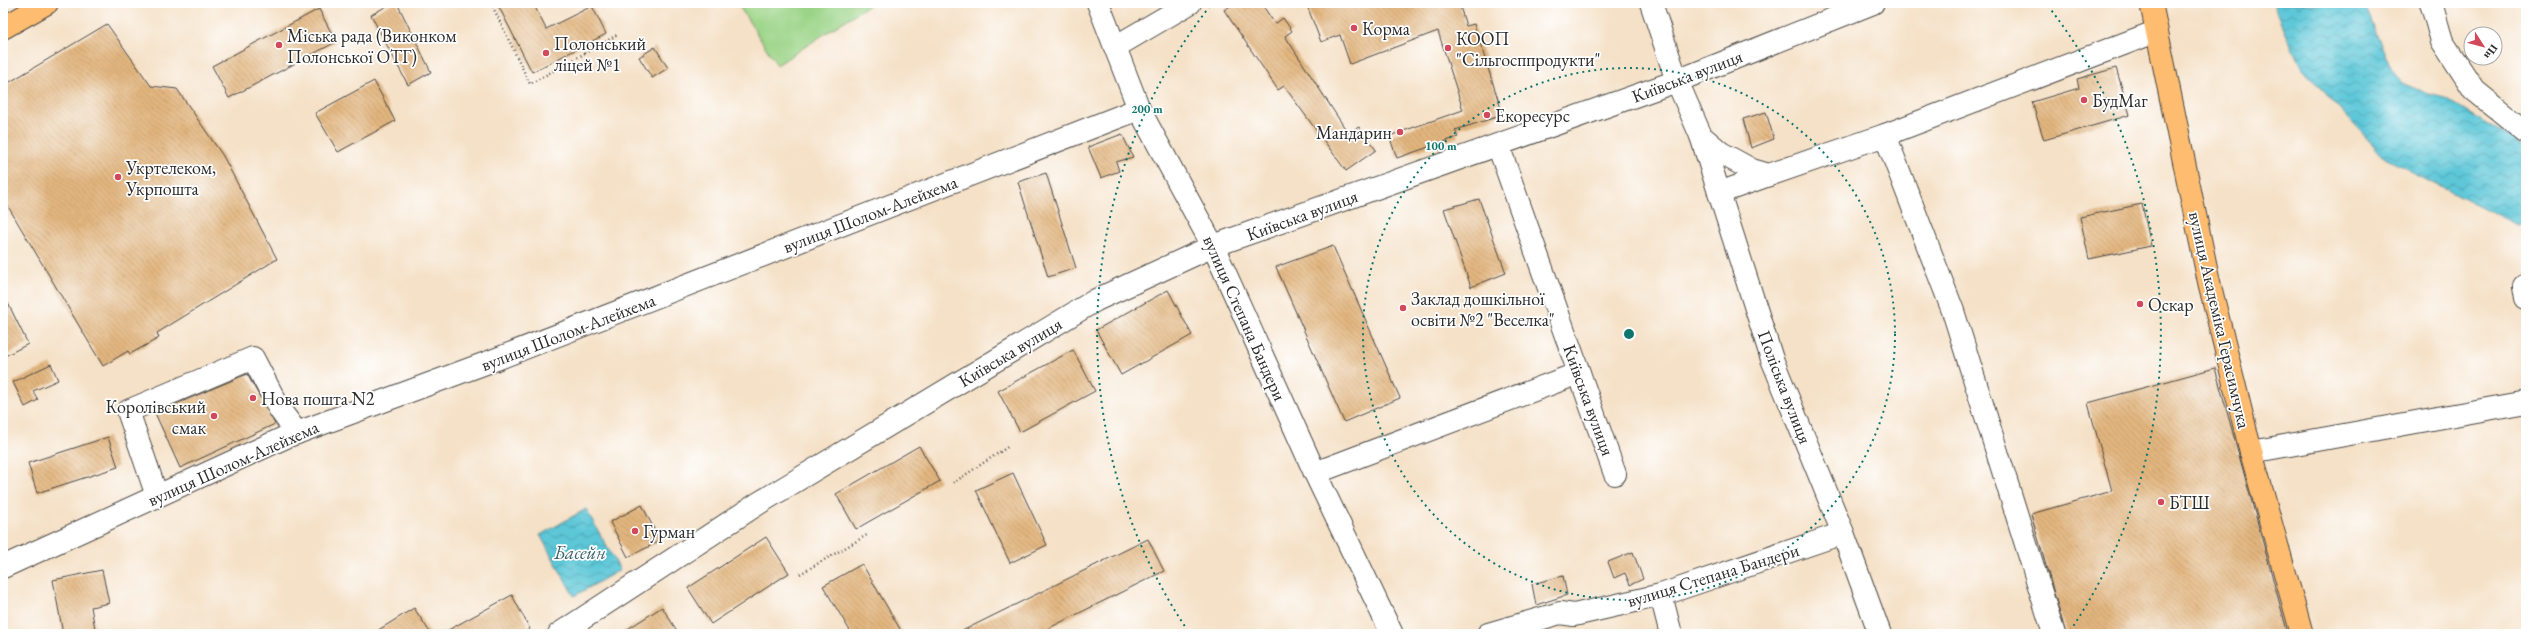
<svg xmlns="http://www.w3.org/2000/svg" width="2529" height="637" viewBox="0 0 2529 637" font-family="'EB Garamond',serif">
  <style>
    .pitch { fill: #9bd487; stroke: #638059 }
    .water { fill: url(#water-waves); stroke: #447982 }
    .building { fill: url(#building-back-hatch) }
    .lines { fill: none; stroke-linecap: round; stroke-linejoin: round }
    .minor-casing { stroke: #494642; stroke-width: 24 }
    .major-casing { stroke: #494642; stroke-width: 24 }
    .path { stroke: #494642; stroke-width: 2.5; stroke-dasharray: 1 3; stroke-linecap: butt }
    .minor { stroke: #fff; stroke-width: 22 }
    .major { stroke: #fdbc70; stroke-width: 22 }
    .ring { fill: none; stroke: #0f766e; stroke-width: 2; stroke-dasharray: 2 4 }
    .poi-dot { fill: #d1495b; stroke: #fff; stroke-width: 1.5 }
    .labels { text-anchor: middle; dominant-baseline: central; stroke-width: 3.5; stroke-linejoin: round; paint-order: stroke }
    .poi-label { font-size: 18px; fill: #2b2b2b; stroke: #fff; text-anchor: start }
    .street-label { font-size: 18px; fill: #2b2b2b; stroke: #fff }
    .water-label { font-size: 19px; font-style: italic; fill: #3c6268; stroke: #fff }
    .centre { fill: #0f766e; stroke: #fff; stroke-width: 2 }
    .ring-label { font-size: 12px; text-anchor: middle; font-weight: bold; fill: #0f766e; stroke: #fff; stroke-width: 3.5; stroke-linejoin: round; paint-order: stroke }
  </style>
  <defs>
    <pattern id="water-waves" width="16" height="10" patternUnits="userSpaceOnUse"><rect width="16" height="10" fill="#5dc7d8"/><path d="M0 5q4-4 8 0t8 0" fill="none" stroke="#4da2af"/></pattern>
    <pattern id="building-back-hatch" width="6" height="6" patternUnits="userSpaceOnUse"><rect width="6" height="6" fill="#e3b67f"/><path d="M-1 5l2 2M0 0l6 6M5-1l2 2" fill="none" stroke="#b89468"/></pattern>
  </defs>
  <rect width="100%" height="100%" fill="#fff"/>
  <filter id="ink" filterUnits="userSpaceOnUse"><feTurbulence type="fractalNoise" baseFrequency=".025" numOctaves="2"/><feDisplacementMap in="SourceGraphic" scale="8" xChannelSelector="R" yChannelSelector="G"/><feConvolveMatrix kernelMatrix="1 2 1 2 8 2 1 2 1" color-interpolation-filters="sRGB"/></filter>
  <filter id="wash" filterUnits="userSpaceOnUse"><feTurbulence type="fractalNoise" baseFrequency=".012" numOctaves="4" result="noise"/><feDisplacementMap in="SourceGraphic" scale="16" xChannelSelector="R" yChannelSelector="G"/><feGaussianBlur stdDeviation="0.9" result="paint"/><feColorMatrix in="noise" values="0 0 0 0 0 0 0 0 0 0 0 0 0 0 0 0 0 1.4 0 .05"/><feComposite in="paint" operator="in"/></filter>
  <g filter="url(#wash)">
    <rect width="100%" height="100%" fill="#f5e1c7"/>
    <polygon class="pitch" points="737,3 872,3 777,65"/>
    <g class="water">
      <polygon points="2275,3 2364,3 2392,71 2403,83 2429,94 2445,98 2526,147 2526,223 2517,225 2385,158 2301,67 2274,7"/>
      <polygon points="586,509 620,570 574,596 540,535"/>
    </g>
    <g id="blocks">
      <g class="building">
        <polygon points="392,3 397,3 431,72 408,85 371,15"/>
        <polygon points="497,3 533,3 546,29 592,6 606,34 532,72"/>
        <polygon points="1235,3 1261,3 1275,24 1283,18 1292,31 1285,36 1348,133 1359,127 1376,150 1346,171 1284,86 1278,90 1224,10"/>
        <polygon points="1306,3 1459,3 1466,26 1474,24 1503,115 1455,130 1458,137 1397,158 1389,136 1463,110 1438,31 1350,64 1340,35 1321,42"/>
        <polygon points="319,9 336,42 229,98 212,66"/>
        <polygon points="107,24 151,86 177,89 223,156 277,259 157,333 159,338 130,354 128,351 103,366 3,198 3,86"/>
        <polygon points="655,47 668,68 652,78 639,57"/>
        <polygon points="2116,68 2130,115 2044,140 2032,102 2079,88 2077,79"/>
        <polygon points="374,81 395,121 338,152 315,113"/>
        <polygon points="1766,112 1774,139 1751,148 1743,119"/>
        <polygon points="1122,134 1133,157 1116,162 1119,171 1101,178 1088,147"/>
        <polygon points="1046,173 1076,268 1048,277 1018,182"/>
        <polygon points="1479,199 1506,273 1471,287 1444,209"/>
        <polygon points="2142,204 2151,246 2089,259 2080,217"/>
        <polygon points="1333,246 1400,398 1344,422 1276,267"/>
        <polygon points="1168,290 1192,335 1121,375 1096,330"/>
        <polygon points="3,293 28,344 3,357"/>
        <polygon points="1073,350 1095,391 1020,432 998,391"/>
        <polygon points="51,364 58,380 33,391 38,400 25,407 13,382"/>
        <polygon points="2215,368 2288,634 2066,634 2031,514 2112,491 2088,403"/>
        <polygon points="247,374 275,424 180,468 155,413"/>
        <polygon points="108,437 118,467 37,493 28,463"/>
        <polygon points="919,446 940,481 856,529 836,494"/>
        <polygon points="1013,473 1047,545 1010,563 976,490"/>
        <polygon points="642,505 660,541 628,557 610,522"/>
        <polygon points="766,537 789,573 711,624 688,588"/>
        <polygon points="1148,539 1164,571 1037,634 956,634"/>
        <polygon points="1633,552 1643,579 1630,585 1625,573 1614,578 1608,562"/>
        <polygon points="862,564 903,634 852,634 823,586"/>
        <polygon points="102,570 109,603 91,607 96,634 63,634 53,580"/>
        <polygon points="1563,576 1567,595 1536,605 1532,584"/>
        <polygon points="512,595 530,629 521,634 441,634"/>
        <polygon points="662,607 679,634 620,634"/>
        <polygon points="414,608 431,634 372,634"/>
      </g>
    </g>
  </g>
  <g filter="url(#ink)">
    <use href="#blocks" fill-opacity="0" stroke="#494642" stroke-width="1"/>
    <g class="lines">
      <g class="minor-casing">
        <g id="minor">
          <polyline points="1098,3 1139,109 1213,246 1315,473 1392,634"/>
          <polyline points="1651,3 1677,81 1701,136 1721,153 1752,170 1769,175 1885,135 2155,32"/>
          <polyline points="2431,3 2442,41 2474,90 2526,132"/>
          <polyline points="1115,47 1190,3"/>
          <polyline points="1885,135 1953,311 2054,634"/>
          <polyline points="1701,136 1772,359 1843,533 1880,634"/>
          <polyline points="1498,145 1615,474"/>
          <polyline points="1719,193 1769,175"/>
          <polyline points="2524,286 2526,298"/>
          <polyline points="2251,452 2526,402"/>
          <polyline points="1315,473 1579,373"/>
          <polyline points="157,496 128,411 253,358 280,410 297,433"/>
          <polyline points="3,567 286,437 494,360 1139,109"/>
          <polyline points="1661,595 1671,634"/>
          <polyline points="559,634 759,503 1096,300 1213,246 1677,81 1873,3"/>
          <polyline points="1488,634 1560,613 1574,615 1661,595 1843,533"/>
        </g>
      </g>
      <g class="major-casing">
        <g id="major">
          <polyline points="2151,3 2209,282 2251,452 2302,634"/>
          <polyline points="3,28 47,3"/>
        </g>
      </g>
      <g class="path">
        <polyline points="491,3 530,84 619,34"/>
        <polyline points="953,483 1009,446"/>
        <polyline points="800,574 867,535"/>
      </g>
      <use href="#minor" class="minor"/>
      <use href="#major" class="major"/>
    </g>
  </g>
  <g class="ring">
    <circle cx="1629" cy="334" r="266"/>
    <path d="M1188 631A532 532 0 0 1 1210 6M2048 6A532 532 0 0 1 2070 631"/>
  </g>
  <g class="poi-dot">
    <circle cx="1354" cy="28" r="4"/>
    <circle cx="279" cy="45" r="4"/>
    <circle cx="1448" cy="48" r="4"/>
    <circle cx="546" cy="53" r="4"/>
    <circle cx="2084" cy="100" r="4"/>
    <circle cx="1487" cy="115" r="4"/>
    <circle cx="1400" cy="132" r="4"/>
    <circle cx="118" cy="177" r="4"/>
    <circle cx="2140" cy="304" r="4"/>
    <circle cx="1403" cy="308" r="4"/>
    <circle cx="253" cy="398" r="4"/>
    <circle cx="214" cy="416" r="4"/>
    <circle cx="2161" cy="502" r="4"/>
    <circle cx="635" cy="531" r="4"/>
  </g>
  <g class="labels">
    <g class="poi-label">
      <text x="1362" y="28">Корма</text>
      <text x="287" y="35">Міська рада (Виконком<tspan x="287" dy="21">Полонської ОТГ)</tspan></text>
      <text x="1456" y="38">КООП<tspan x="1456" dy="21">"Сільгосппродукти"</tspan></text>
      <text x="554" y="43">Полонський<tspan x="554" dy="21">ліцей №1</tspan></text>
      <text x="2092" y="100">БудМаг</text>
      <text x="1495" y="115">Екоресурс</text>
      <text x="1392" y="132" text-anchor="end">Мандарин</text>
      <text x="126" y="167">Укртелеком,<tspan x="126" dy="21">Укрпошта</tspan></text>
      <text x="1411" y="298">Заклад дошкільної<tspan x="1411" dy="21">освіти №2 "Веселка"</tspan></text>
      <text x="2148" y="304">Оскар</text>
      <text x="261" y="398">Нова пошта N2</text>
      <text x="206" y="406" text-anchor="end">Королівський<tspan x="206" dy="21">смак</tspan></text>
      <text x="2169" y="502">БТШ</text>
      <text x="643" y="531">Гурман</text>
    </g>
    <g class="street-label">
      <text transform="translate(1687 76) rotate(-21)">Київська вулиця</text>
      <text transform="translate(870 214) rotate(-21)">вулиця Шолом-Алейхема</text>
      <text transform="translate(1302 215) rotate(-20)">Київська вулиця</text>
      <text transform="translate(1245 318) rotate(66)">вулиця Степана Бандери</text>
      <text transform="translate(2220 320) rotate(77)">вулиця Академіка Герасимчука</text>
      <text transform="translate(568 332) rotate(-21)">вулиця Шолом-Алейхема</text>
      <text transform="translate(1010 352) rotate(-31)">Київська вулиця</text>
      <text transform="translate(1785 387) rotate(69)">Поліська вулиця</text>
      <text transform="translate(1589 400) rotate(70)">Київська вулиця</text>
      <text transform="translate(233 463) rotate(-24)">вулиця Шолом-Алейхема</text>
      <text transform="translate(1713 575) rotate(-17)">вулиця Степана Бандери</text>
    </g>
    <g class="water-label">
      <text x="580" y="552">Басейн</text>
    </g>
  </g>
  <circle cx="1629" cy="334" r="6" class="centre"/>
  <g class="ring-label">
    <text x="1147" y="113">200 m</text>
    <text x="1441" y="150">100 m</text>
  </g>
  <rect width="2529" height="637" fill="none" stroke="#fff" stroke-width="16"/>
  <g transform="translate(2483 46) rotate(126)"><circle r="19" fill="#ffffff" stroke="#aaaaaa"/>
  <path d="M0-3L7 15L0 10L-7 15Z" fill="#d1495b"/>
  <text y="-6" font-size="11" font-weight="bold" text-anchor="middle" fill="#2b2b2b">Пн</text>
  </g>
</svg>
